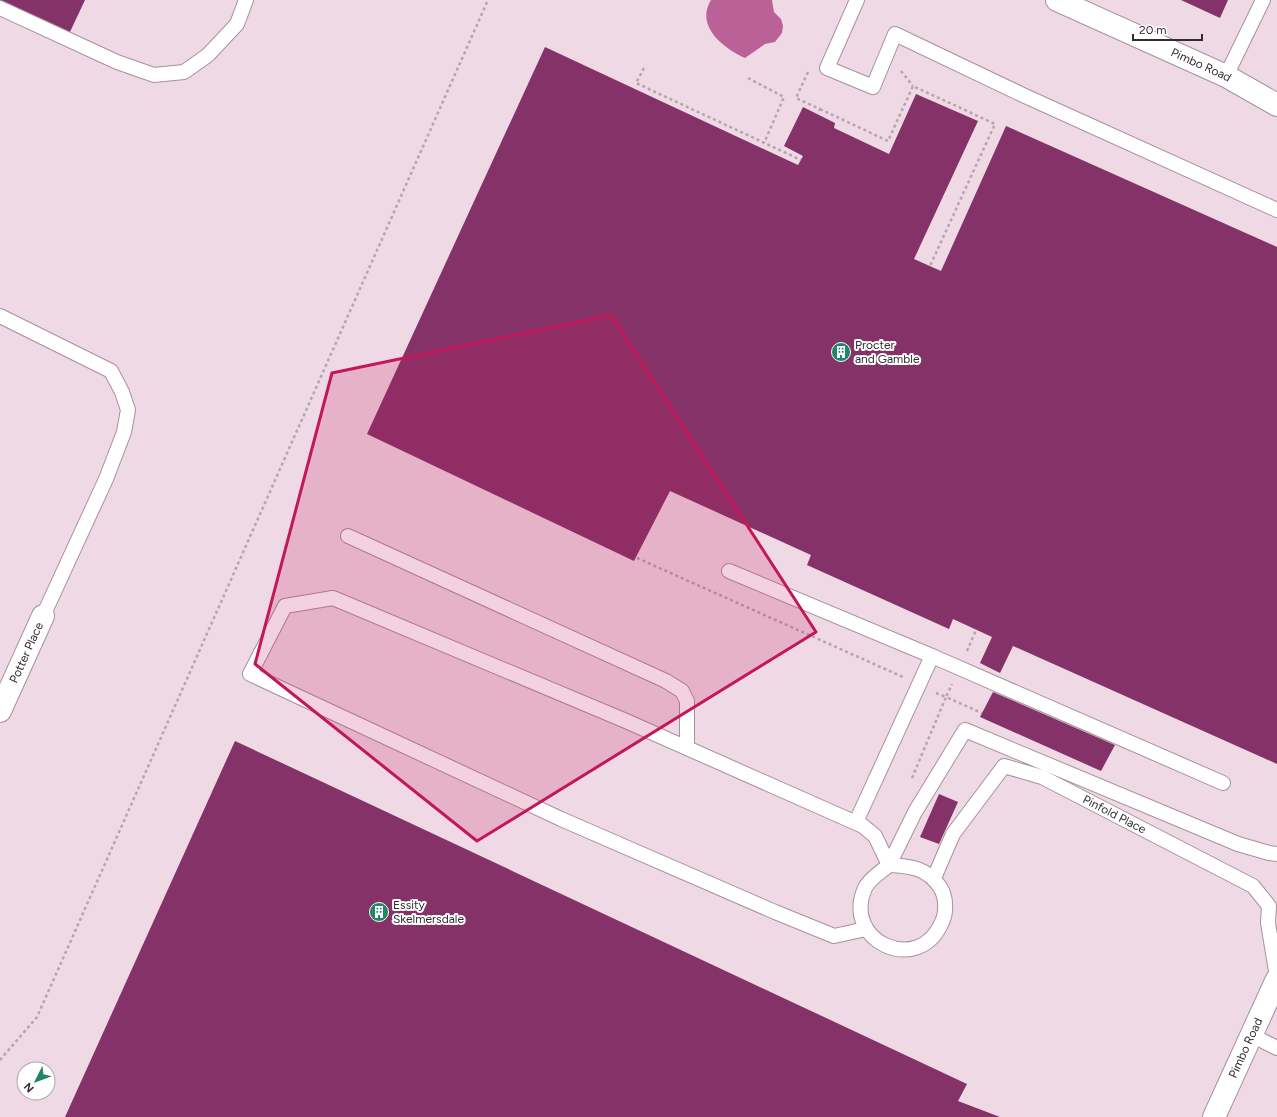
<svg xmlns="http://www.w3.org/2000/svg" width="1277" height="1117" viewBox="0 0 1277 1117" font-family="Figtree,sans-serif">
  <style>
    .water { fill: #ba6297 }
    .building { fill: #843267 }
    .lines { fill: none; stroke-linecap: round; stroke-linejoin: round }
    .lane-casing { stroke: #a5929c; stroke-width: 16 }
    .street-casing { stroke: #a5929c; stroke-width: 24 }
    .secondary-casing { stroke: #a5929c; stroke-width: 24 }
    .path { stroke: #b6a4ae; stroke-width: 2.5; stroke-dasharray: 3 3; stroke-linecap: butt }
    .lane { stroke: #fff; stroke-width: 14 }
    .street { stroke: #fff; stroke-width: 22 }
    .secondary { stroke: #fff; stroke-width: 22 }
    .marked { fill: #c2185b; fill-opacity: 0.2; stroke: #c2185b; stroke-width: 3; stroke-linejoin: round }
    .labels { text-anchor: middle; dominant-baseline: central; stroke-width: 4; stroke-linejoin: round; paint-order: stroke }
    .street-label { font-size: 12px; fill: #332b30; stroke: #fff }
    .poi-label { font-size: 12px; fill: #332b30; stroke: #fff; text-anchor: start }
  </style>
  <rect width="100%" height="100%" fill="#eed9e4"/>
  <path class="water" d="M711,0H772L774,12L781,19L783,26L782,33L775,42L765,44L745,58C723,48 695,26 711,0Z"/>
  <g class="building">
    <polygon points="0,0 85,0 69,34"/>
    <polygon points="1181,0 1228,0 1220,18"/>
    <polygon points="545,47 798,165 803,156 784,146 803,107 835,123 834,128 889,154 916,94 978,121 914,259 941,271 1006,126 1277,247 1277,764 1013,646 1000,673 980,663 992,637 953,619 949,629 807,565 811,555 670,491 634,561 367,434"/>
    <polygon points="993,692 1115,745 1101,771 980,717"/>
    <polygon points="235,741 967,1084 958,1101 1000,1117 65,1117"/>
    <polygon points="939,794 958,802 939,844 920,837"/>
  </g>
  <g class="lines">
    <g class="lane-casing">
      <g id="lane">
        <polyline points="857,0 827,68 873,87 895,34 1025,96 1277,210"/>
        <polyline points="0,8 117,62 154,75 184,72 208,55 237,24 246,0"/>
        <polyline points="1226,76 1263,0"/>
        <polyline points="0,316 111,371 122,392 128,410 124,432 106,479 43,616"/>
        <polyline points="348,536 666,681 682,691 687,701 687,748"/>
        <polyline points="729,571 932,656 856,822"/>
        <polyline points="932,656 1223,783"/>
        <polyline points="889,865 915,812 965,730 1238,844 1269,853 1277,854"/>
        <path d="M889,865C911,866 927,868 940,887C946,896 947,912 942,922C919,977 841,941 865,888C870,878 881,872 889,865Z"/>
        <path id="s1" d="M934,878L953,834L1004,766L1042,777L1253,886L1269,906L1268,923L1277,977"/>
        <polyline points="866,929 834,936 775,912 561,819 250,674 285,606 333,598 626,721 863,826 875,836 889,865"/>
        <polyline points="1251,1035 1277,1048"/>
      </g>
    </g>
    <g class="street-casing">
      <g id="street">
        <path id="s2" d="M0,711L43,616"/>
      </g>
    </g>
    <g class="secondary-casing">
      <g id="secondary">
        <path id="s3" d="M1057,0L1226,76L1277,105"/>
        <path id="s4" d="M1214,1117L1277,979"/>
      </g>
    </g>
    <g class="path">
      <polyline points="644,68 636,83 801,160"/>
      <polyline points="901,71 913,86"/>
      <polyline points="808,72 796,98 820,109 818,114"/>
      <polyline points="748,78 784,97 764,143"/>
      <polyline points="820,109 888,141 913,86 995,124 930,266"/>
      <polyline points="637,558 903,677"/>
      <polyline points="967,651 976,630"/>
      <polyline points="936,693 946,697 952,684"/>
      <polyline points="912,778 946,697 982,713"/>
      <polyline points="0,1060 37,1017 488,0"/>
    </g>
    <use href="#lane" class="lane"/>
    <use href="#street" class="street"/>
    <use href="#secondary" class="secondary"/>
  </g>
  <path class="marked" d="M611,315L816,632L477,841L255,664L332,373Z"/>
  <defs>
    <g id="building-disc" transform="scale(1)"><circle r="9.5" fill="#1e8662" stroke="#fff"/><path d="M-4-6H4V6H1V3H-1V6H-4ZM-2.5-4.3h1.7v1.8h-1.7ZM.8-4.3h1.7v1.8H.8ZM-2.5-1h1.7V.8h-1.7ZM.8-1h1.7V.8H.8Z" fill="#fff"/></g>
  </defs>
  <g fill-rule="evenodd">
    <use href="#building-disc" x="841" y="352"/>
    <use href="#building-disc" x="379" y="912"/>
  </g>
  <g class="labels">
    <g class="street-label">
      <text stroke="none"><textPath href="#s3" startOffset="158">Pimbo Road</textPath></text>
      <text stroke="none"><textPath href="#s2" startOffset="64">Potter Place</textPath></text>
      <text stroke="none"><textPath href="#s1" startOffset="254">Pinfold Place</textPath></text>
      <text stroke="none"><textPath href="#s4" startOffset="76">Pimbo Road</textPath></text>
    </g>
    <g class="poi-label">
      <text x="855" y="345">Procter<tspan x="855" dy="14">and Gamble</tspan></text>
      <text x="393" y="905">Essity<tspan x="393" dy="14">Skelmersdale</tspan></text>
    </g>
  </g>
  <g transform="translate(36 1081) rotate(228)"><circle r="19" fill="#ffffff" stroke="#adaaac"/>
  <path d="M0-3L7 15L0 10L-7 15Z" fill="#1e8662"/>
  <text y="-6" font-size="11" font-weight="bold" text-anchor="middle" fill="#332b30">N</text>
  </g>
  <path d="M1133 34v6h69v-6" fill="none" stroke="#332b30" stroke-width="2"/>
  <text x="1139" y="34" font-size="12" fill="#332b30" stroke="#ffffff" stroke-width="3" paint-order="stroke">20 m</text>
</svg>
